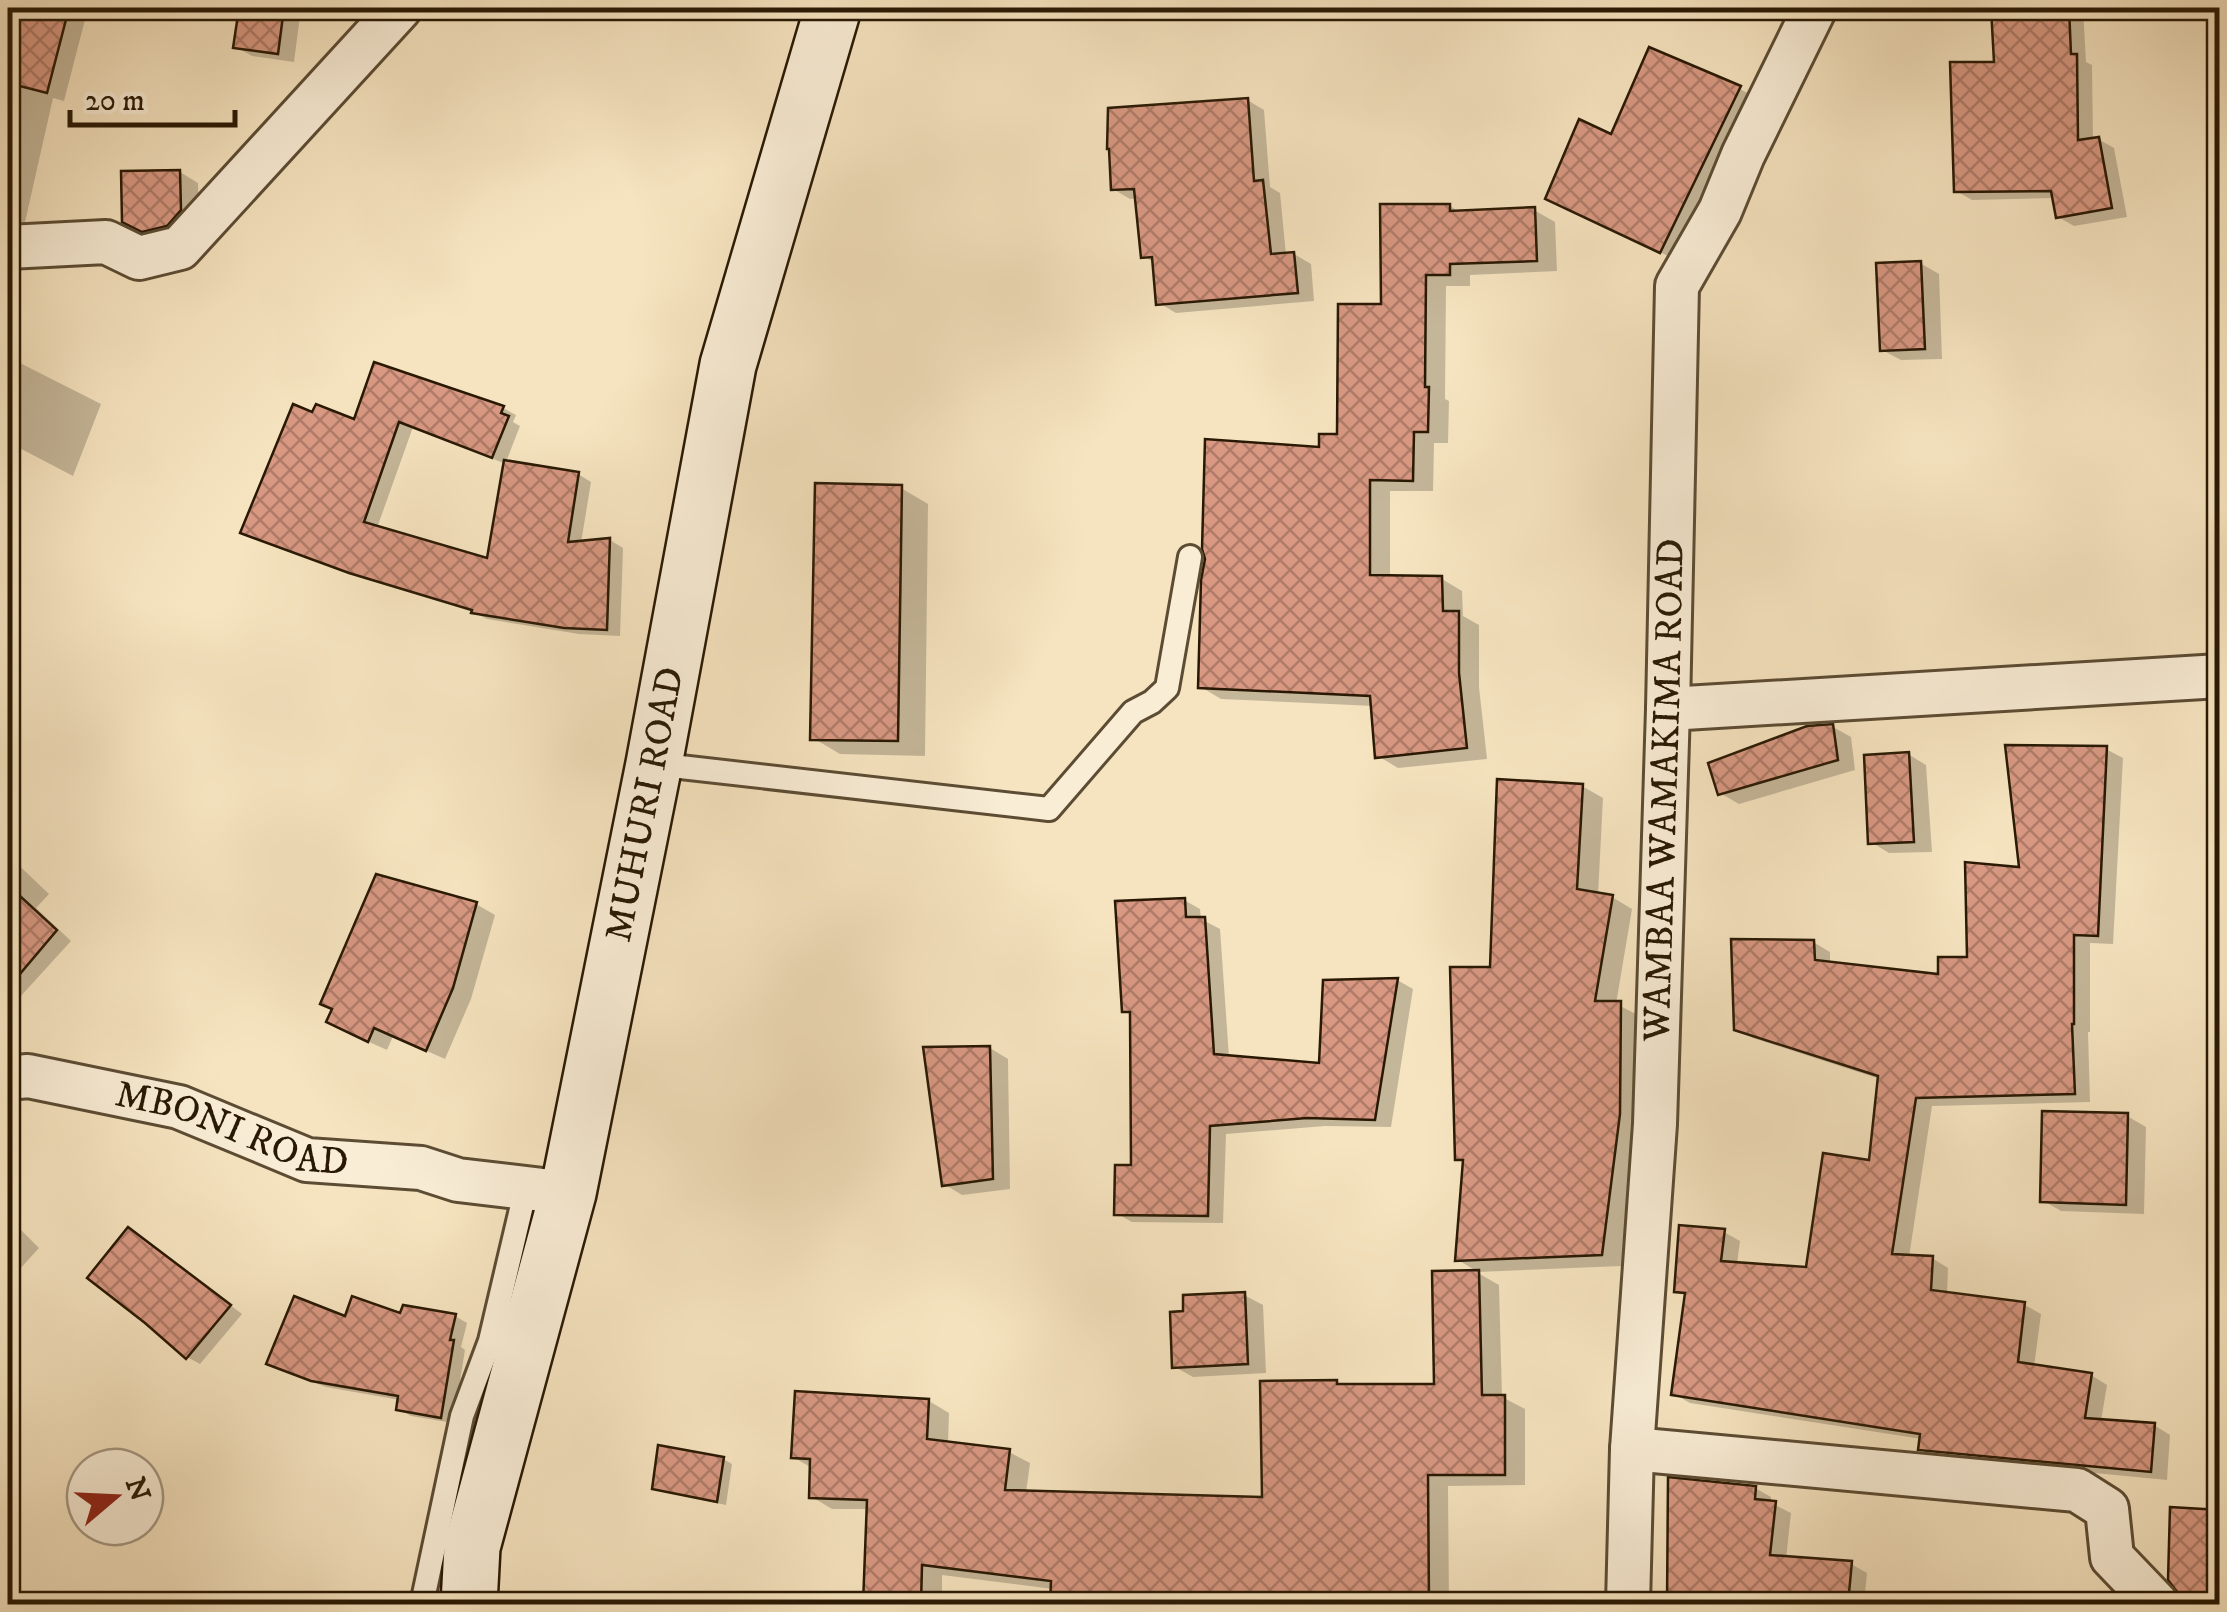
<svg xmlns="http://www.w3.org/2000/svg" width="2227" height="1612" viewBox="0 0 2227 1612" font-family="'IM FELL DW Pica',serif">
  <style>
    .shadow { fill: #0003; fill-rule: evenodd }
    .building { fill: url(#building-cross-hatch); stroke: #291904; stroke-width: 2.5 }
    .lines { fill: none; stroke-linecap: round; stroke-linejoin: round }
    .service-casing { stroke: #5c4c33; stroke-width: 28 }
    .minor-casing { stroke: #5c4c33; stroke-width: 48 }
    .secondary-casing { stroke: #291904; stroke-width: 60 }
    .service { stroke: #f9edd6; stroke-width: 22 }
    .minor { stroke: #f9edd6; stroke-width: 42 }
    .secondary { stroke: #f9edd6; stroke-width: 55 }
    .labels { text-anchor: middle; dominant-baseline: central; stroke-width: 10; stroke-linejoin: round; paint-order: stroke }
    .street-label { font-size: 38px; fill: #291904; stroke: #f9edd6 }
  </style>
  <defs>
    <pattern id="building-cross-hatch" width="8" height="8" patternUnits="userSpaceOnUse" patternTransform="scale(2.5)"><rect width="8" height="8" fill="#d89882"/><path d="M0 0l8 8M0 8l8-8" fill="none" stroke="#af7b68"/></pattern>
  </defs>
  <rect width="100%" height="100%" fill="#f6e4c0"/>
  <filter id="stains"><feTurbulence type="fractalNoise" baseFrequency=".002" numOctaves="4"/><feColorMatrix values="0 0 0 0 .2 0 0 0 0 .09 0 0 0 0 .02 0 0 0 .5 -.17"/></filter>
  <radialGradient id="worn" r=".72"><stop offset=".6" stop-color="#630" stop-opacity="0"/><stop offset="1" stop-color="#630" stop-opacity=".3"/></radialGradient>
  <g class="shadow">
    <polygon points="9,8 88,8 64,101 53,98 23,231 8,240 8,19"/>
    <polygon points="242,8 301,8 294,62 252,56 236,47"/>
    <polygon points="1994,8 2083,8 2086,62 2092,65 2093,140 2098,139 2114,148 2127,217 2074,226 2058,217 2055,198 1972,200 1956,191 1996,64"/>
    <polygon points="2206,8 2220,8 2220,25 2206,17"/>
    <polygon points="1740,89 1758,99 1679,261 1566,209 1613,137"/>
    <polygon points="1247,100 1264,110 1270,187 1280,193 1286,255 1294,254 1311,264 1314,301 1176,313 1159,303 1155,263 1143,256 1137,198 1130,199 1113,189"/>
    <polygon points="180,172 198,183 199,220 162,241 144,232"/>
    <polygon points="1450,206 1461,213 1534,210 1555,222 1557,271 1470,275 1470,286 1446,286 1445,399 1449,401 1448,443 1434,443 1433,491 1390,491 1390,578 1442,579 1462,591 1463,616 1479,625 1479,687 1487,759 1398,768 1378,756 1374,706 1221,699 1201,687 1322,450 1340,437 1384,307"/>
    <polygon points="1920,263 1939,274 1942,359 1901,360 1882,350"/>
    <polygon points="18,362 101,404 73,476 8,442 8,384"/>
    <path d="M503,408L516,415L513,422L520,426L506,462L578,474L591,482L581,543L610,540L623,548L620,636L579,634L487,619L473,612L365,579L256,540L243,532L314,415L355,422ZM413,427L506,464L489,562L377,528Z"/>
    <polygon points="901,488 928,504 925,756 840,754 813,738"/>
    <polygon points="1833,727 1851,737 1855,770 1739,804 1720,793"/>
    <polygon points="2106,749 2123,758 2113,944 2090,943 2090,1032 2088,1032 2090,1102 1932,1106 1909,1257 1932,1258 1948,1268 1947,1294 2025,1305 2041,1314 2034,1367 2091,1375 2107,1385 2101,1421 2154,1425 2170,1435 2167,1480 1937,1458 1921,1449 1922,1439 1690,1403 1674,1394 1687,1296 1677,1290 1724,1232 1740,1241 1737,1264 1808,1270 1871,1162 1880,1079 1753,1038 1736,1028 1813,942 1830,952 1830,964 1940,977 1970,959 2022,870"/>
    <polygon points="1908,754 1926,765 1932,852 1889,853 1871,842"/>
    <polygon points="1582,786 1603,798 1598,895 1612,897 1632,909 1616,1004 1640,1016 1640,1127 1622,1266 1478,1272 1458,1260 1466,1163 1458,1158 1492,970"/>
    <polygon points="8,855 49,894 36,908 71,941 20,997 8,990"/>
    <polygon points="1184,900 1200,909 1201,919 1220,929 1229,1057 1322,1065 1397,980 1413,989 1391,1127 1325,1126 1226,1134 1223,1223 1132,1222 1116,1213 1133,1168 1132,1015 1124,1011"/>
    <polygon points="476,904 495,915 471,999 445,1059 393,1036 387,1050 347,1032"/>
    <polygon points="990,1048 1008,1059 1010,1189 962,1195 944,1184"/>
    <polygon points="2127,1116 2146,1127 2144,1214 2061,1211 2042,1200"/>
    <polygon points="8,1217 39,1248 8,1282"/>
    <polygon points="141,1237 242,1314 200,1364 187,1357"/>
    <polygon points="1478,1273 1499,1285 1502,1397 1525,1409 1525,1485 1448,1486 1449,1604 1054,1604 1053,1589 942,1575 942,1604 866,1604 869,1509 832,1509 812,1497 812,1468 793,1457 929,1401 949,1413 948,1444 1009,1452 1030,1463 1026,1493 1265,1499 1336,1383 1342,1386 1437,1387"/>
    <polygon points="1244,1295 1263,1305 1266,1373 1193,1377 1175,1367"/>
    <polygon points="455,1316 467,1323 461,1347 465,1350 453,1423 411,1416 399,1409 400,1400 326,1387 281,1370 347,1319"/>
    <polygon points="723,1459 732,1464 726,1505 663,1492 654,1487"/>
    <polygon points="1670,1480 1755,1488 1771,1497 1771,1503 1791,1513 1786,1559 1851,1564 1867,1573 1864,1604 1669,1604"/>
    <polygon points="1982,1594 2036,1604 1982,1604"/>
  </g>
  <g class="building">
    <polygon points="8,8 69,8 47,93 8,83"/>
    <polygon points="239,8 284,8 278,54 233,48"/>
    <polygon points="1991,8 2069,8 2071,54 2077,54 2078,140 2099,137 2112,208 2056,218 2051,191 1954,192 1950,62 1994,62"/>
    <polygon points="1649,47 1741,86 1660,253 1545,199 1579,119 1611,134"/>
    <polygon points="1248,98 1254,181 1263,180 1271,254 1294,252 1298,293 1156,305 1152,257 1141,258 1134,189 1111,190 1109,149 1107,149 1108,108"/>
    <polygon points="180,170 181,210 167,226 142,232 122,222 121,171"/>
    <polygon points="1380,204 1450,204 1450,211 1535,207 1537,261 1450,264 1450,275 1426,275 1425,387 1429,387 1428,432 1414,432 1413,481 1370,480 1370,575 1442,576 1443,611 1459,611 1459,673 1467,748 1375,758 1370,696 1198,688 1201,580 1205,559 1202,549 1205,439 1319,447 1319,434 1337,434 1338,304 1381,304"/>
    <polygon points="1921,261 1925,349 1880,351 1876,263"/>
    <polygon points="374,362 504,406 501,413 509,416 492,458 399,422 364,522 487,558 504,460 579,472 568,542 610,538 607,630 564,628 471,613 472,610 349,573 240,533 293,404 312,412 316,404 354,419"/>
    <polygon points="815,483 902,485 898,741 810,740"/>
    <polygon points="1833,724 1838,760 1718,795 1708,763 1807,726"/>
    <polygon points="2005,745 2107,746 2098,936 2074,935 2074,1024 2072,1024 2075,1094 1916,1098 1892,1254 1933,1256 1931,1290 2025,1302 2018,1362 2092,1373 2085,1418 2155,1423 2151,1472 1918,1450 1920,1434 1671,1395 1685,1293 1674,1292 1679,1225 1725,1229 1721,1261 1806,1267 1823,1153 1869,1160 1878,1076 1734,1030 1731,939 1814,940 1815,960 1938,974 1938,957 1967,957 1965,862 2019,867"/>
    <polygon points="1909,752 1914,842 1868,844 1864,755"/>
    <polygon points="1497,779 1583,784 1577,889 1613,895 1595,1001 1621,1001 1620,1114 1602,1255 1455,1261 1463,1160 1455,1160 1450,967 1490,967"/>
    <polygon points="376,874 477,902 453,988 426,1051 374,1028 368,1042 326,1022 332,1009 320,1004"/>
    <polygon points="8,885 57,930 8,988"/>
    <polygon points="1185,898 1186,917 1205,917 1214,1054 1319,1063 1323,980 1398,978 1375,1120 1307,1118 1210,1126 1208,1216 1114,1215 1115,1165 1131,1165 1130,1012 1122,1012 1115,901"/>
    <polygon points="990,1046 993,1179 942,1186 923,1047"/>
    <polygon points="2042,1111 2128,1113 2126,1205 2040,1202"/>
    <polygon points="128,1227 231,1305 186,1359 145,1323 87,1278"/>
    <polygon points="1479,1270 1482,1395 1505,1395 1505,1475 1428,1475 1429,1604 1346,1604 1346,1600 1239,1602 1239,1604 1050,1604 1051,1581 922,1565 921,1604 863,1604 867,1500 809,1498 810,1459 791,1458 795,1391 929,1399 927,1439 1010,1449 1005,1490 1262,1497 1260,1381 1337,1380 1337,1384 1434,1384 1432,1271"/>
    <polygon points="1245,1292 1248,1364 1172,1368 1170,1312 1183,1311 1183,1295"/>
    <polygon points="294,1296 345,1316 352,1296 400,1313 403,1305 456,1314 450,1340 454,1340 441,1418 396,1410 398,1396 311,1381 266,1364"/>
    <polygon points="658,1445 724,1457 717,1502 652,1489"/>
    <polygon points="1668,1477 1756,1486 1755,1499 1776,1501 1770,1555 1852,1561 1848,1604 1667,1604"/>
    <polygon points="2170,1507 2220,1510 2220,1593 2215,1593 2214,1604 2181,1604 2181,1597 2168,1580"/>
  </g>
  <g class="lines">
    <g class="service-casing">
      <g id="service">
        <polyline points="654,764 1049,809 1133,712 1152,702 1167,688 1190,557"/>
        <polyline points="422,1604 462,1416 490,1341 526,1188"/>
      </g>
    </g>
    <g class="minor-casing">
      <g id="minor">
        <polyline points="8,247 106,242 139,258 180,248 400,8"/>
        <polyline points="1668,709 2220,676"/>
        <path id="s1" d="M8,1078L28,1076L179,1107L307,1160L421,1168L458,1180L568,1193"/>
        <polyline points="1632,1449 2077,1490 2107,1509 2112,1557 2157,1604"/>
        <path id="s2" d="M1628,1604L1632,1449L1655,1124L1668,709L1677,286L1720,211L1743,155L1815,8"/>
      </g>
    </g>
    <g class="secondary-casing">
      <g id="secondary">
        <path id="s3" d="M469,1604L472,1547L568,1193L654,764L728,365L833,8"/>
      </g>
    </g>
    <use href="#service" class="service"/>
    <use href="#minor" class="minor"/>
    <use href="#secondary" class="secondary"/>
  </g>
  <g class="labels">
    <g class="street-label">
      <text stroke="none"><textPath href="#s2" startOffset="815">WAMBAA WAMAKIMA ROAD</textPath></text>
      <text stroke="none"><textPath href="#s3" startOffset="820">MUHURI ROAD</textPath></text>
      <text stroke="none"><textPath href="#s1" startOffset="232">MBONI ROAD</textPath></text>
    </g>
  </g>
  <rect width="2227" height="1612" fill="none" stroke="#f6e4c0" stroke-width="40"/>
  <rect x="10" y="10" width="2207" height="1592" fill="none" stroke="#291904" stroke-width="5"/>
  <rect x="20" y="20" width="2187" height="1572" fill="none" stroke="#291904" stroke-width="2.5"/>
  <g transform="translate(115 1497) rotate(71)"><circle r="48" fill="#f9edd6" stroke="#a69882" stroke-width="2.5"/>
  <path d="M0-8L18 38L0 25L-18 38Z" fill="#8f2418"/>
  <text y="-15" font-size="28" font-weight="bold" text-anchor="middle" fill="#291904">N</text>
  </g>
  <path d="M70 110v15h165v-15" fill="none" stroke="#291904" stroke-width="5"/>
  <text x="85" y="110" font-size="30" fill="#291904" stroke="#f9edd6" stroke-width="8" paint-order="stroke">20 m</text>
  <rect width="100%" height="100%" filter="url(#stains)"/>
  <rect width="100%" height="100%" fill="url(#worn)"/>
</svg>
